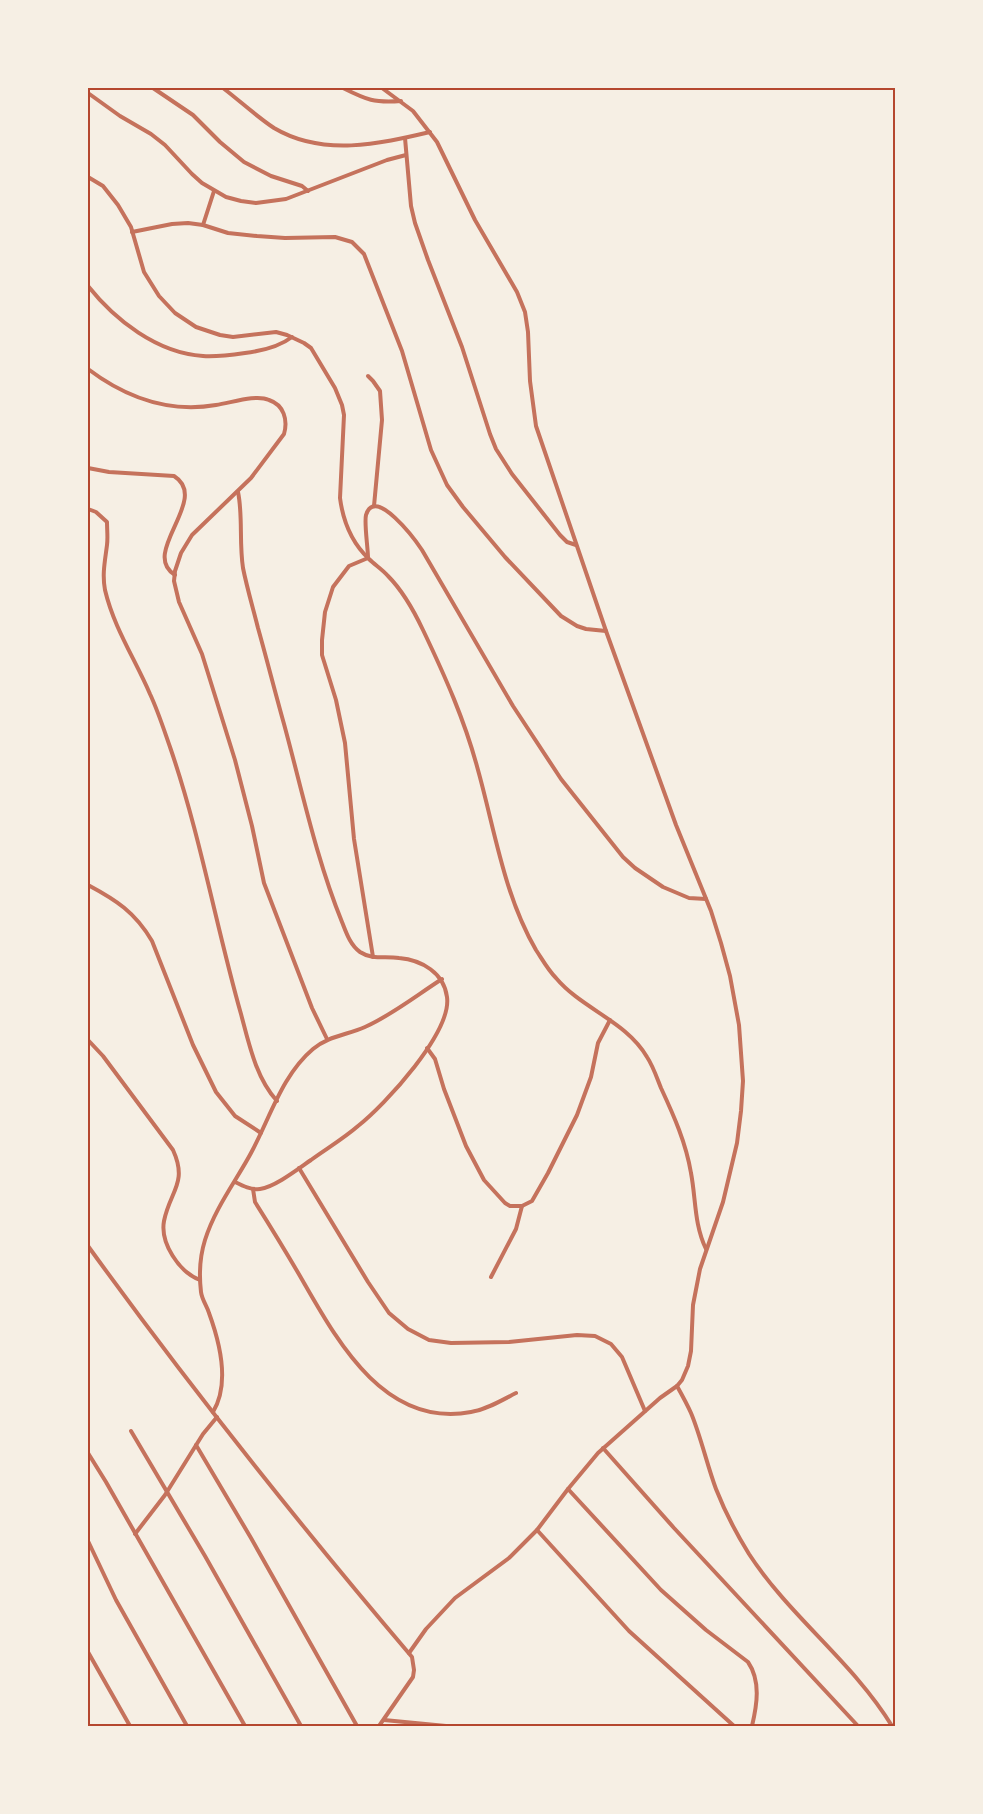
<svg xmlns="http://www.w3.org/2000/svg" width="983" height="1814" viewBox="0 0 983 1814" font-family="'Archivo Narrow',sans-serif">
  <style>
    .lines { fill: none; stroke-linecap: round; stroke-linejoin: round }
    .service { stroke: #c5725c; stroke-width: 4 }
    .neatline { fill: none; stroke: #b5482f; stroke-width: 2 }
  </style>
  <rect width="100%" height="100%" fill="#f6efe4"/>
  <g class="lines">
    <g class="service">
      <polyline points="153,88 193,115 220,142 244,162 271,176 302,186 308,191"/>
      <path d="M223,88C240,101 256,116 274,128C323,157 379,144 430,132"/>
      <path d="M343,88C367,100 374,103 401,101"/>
      <polyline points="382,88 413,111 437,142 475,220 517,292 525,312 528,332 530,381 536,426 606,631 676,825 711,911 721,943 730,976 739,1025 743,1081 741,1111 737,1143 723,1202 700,1269 693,1305 691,1351 688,1366 682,1380 677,1386 660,1398 598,1453 568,1489 537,1530 509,1558 455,1598 426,1629 409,1653"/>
      <polyline points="88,93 120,116 151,134 165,145 192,174 202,183 226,197 241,201 256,203 286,199 387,160 406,155"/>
      <polyline points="405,138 411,206 415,223 428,260 462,347 490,434 496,449 512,474 560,535 567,542 576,545"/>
      <path d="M88,177L103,186L118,205L131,227L144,272L159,296L175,313L196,327L220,335L233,337L276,332L287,335L304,343L311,348L335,388L342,405L344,415L340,498C343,521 351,542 369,559C375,565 382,569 388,576C403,591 414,611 423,630C445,676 465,721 478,770C495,831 504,895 536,950C542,959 548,970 556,978C582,1009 626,1021 647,1057C653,1066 657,1078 661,1088C674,1116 686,1143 691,1173C696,1199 694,1224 706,1249"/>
      <polyline points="203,225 214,191"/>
      <polyline points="132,232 172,224 188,223 203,225 228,233 257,236 285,238 335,237 352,242 364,254 402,351 431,450 447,485 463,507 505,557 561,616 577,626 586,629 606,631"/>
      <path d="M88,286C115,320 157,353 203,356C217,357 231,355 245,353C261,351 279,347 292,337"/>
      <path d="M88,369C125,397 169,413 216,405C231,403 256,394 269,400C284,405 288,420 284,434L251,478L192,535L181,553L175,571L174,581L179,602L202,654L235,760L252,826L264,883L312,1008L327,1039"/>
      <polyline points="368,376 373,381 380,391 382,420 374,506"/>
      <path d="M88,468L109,472L174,476C211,499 139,553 175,575"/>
      <path d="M88,509L96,512L107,522C107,530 108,538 107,545C105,561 102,574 105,590C114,628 135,659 150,694C158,711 164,730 170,747C200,834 216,926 241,1014C249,1044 256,1078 277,1101"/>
      <path d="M88,885C116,900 135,912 152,941L193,1045L216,1092L235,1116L261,1133"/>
      <path d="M373,957L354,839L345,743L336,700L322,655V640L325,612L333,587L349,566L368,558C368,548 364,523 366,515C375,485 416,541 422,550L513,706L561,779L623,857L635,868L663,887L689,898L706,899"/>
      <path d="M88,1040L103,1056L173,1150C188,1183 170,1191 164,1221C160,1243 179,1272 200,1280"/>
      <polyline points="427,1048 435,1059 444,1089 466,1146 484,1180 505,1203 510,1206 522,1206 532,1201 548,1173 577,1115 591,1077 598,1043 610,1020"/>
      <polyline points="299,1168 368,1282 389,1313 408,1329 429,1340 451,1343 509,1342 577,1335 595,1336 611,1344 622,1357 645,1411"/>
      <path d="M235,1182C243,1186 251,1190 260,1189C275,1187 298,1169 311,1160C326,1149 343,1139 358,1126C385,1105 452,1032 447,997C444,973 422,960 399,958C385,956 372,960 360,952C350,945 346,932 342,922C316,858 302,790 284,724C275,692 267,660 258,628C253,608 247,588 243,568C239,542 243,515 238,492"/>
      <path d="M253,1189L255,1202C272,1229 288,1255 304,1283C339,1344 386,1428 471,1412C486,1410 502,1400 516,1393"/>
      <path d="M88,1246C190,1387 299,1524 412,1657L414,1670L413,1677L379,1726"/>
      <polyline points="491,1277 516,1229 522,1206"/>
      <path d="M677,1386C682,1395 687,1404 691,1413C701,1437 707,1465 716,1489C725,1512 736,1533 749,1554C790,1617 853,1662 892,1726"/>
      <path d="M213,1412C230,1384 220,1343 209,1313C207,1306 202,1300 201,1292C199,1275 200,1256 205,1240C215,1208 236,1181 251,1153C270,1118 282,1075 313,1049C328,1036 347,1035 365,1027C392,1015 417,995 442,979"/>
      <polyline points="131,1431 205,1556 301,1726"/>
      <polyline points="196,1445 251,1538 357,1726"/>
      <polyline points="603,1448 674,1528 858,1726"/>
      <polyline points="88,1453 106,1482 245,1726"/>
      <path d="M568,1489L661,1590L706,1630L748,1662C761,1681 757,1705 752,1726"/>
      <polyline points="537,1530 629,1631 734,1726"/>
      <polyline points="135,1534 165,1495 203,1434 217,1417"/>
      <polyline points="88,1541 116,1600 187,1726"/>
      <polyline points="88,1652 130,1726"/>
      <polyline points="384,1720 446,1726"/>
    </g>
  </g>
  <rect width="983" height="1814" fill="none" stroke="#f6efe4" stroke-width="178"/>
  <rect x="89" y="89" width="805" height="1636" class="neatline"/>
</svg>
